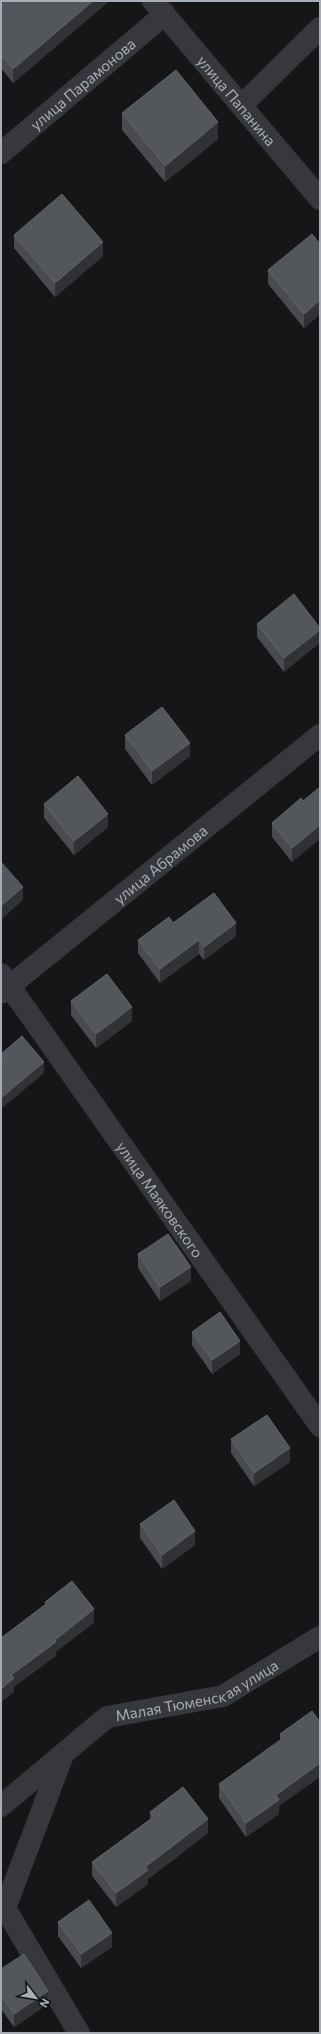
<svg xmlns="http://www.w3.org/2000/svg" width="321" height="2034" viewBox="0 0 321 2034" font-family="Commissioner,sans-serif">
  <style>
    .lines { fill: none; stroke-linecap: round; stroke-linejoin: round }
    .minor { stroke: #37383d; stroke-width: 22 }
    .wall { fill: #494b50 }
    .shaded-wall { fill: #303235 }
    .building { fill: #53565b; stroke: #616469 }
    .labels { text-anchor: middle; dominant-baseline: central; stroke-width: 3; stroke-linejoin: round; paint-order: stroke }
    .street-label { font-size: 15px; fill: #a8aeb7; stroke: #111113 }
  </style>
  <rect width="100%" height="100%" fill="#161618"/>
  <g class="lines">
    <g class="minor">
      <path id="s1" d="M153,1L320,199"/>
      <polyline points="242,105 320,28"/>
      <path id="s2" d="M1,153L165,14"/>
      <path id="s3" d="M1,974L320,1426"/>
      <path id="s4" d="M1,993L320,735"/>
      <polyline points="63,1755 5,1908 79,2033"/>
      <path id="s5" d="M1,1806L107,1717L223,1696L320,1637"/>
    </g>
  </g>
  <g class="wall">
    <polygon points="109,1 13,83 1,68 1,5"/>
    <polygon points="122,113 218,139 165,182 122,130"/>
    <polygon points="14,235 103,256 55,297 14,248"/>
    <polygon points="320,244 320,314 304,328 268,284 268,270"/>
    <polygon points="294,594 284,672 257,637 257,624"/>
    <polygon points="125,735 190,756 152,785 125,749"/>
    <polygon points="301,798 292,862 272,837 272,823"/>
    <polygon points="44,804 108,827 74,855 44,818"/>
    <polygon points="173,923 236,936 204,960 199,954 160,983 138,953 138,940"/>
    <polygon points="71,1001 132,1021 96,1048 71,1015"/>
    <polygon points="138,1254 191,1281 160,1301 138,1268"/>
    <polygon points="192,1332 240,1354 212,1374 192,1345"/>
    <polygon points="231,1439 290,1462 254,1486 231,1453"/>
    <polygon points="140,1524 195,1545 162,1569 140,1538"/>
    <polygon points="312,1711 279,1806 279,1814 246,1837 219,1798 219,1784 280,1741 280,1734"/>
    <polygon points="150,1812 208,1833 148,1879 148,1884 116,1907 92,1876 92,1862 150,1819"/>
    <polygon points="58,1922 112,1947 81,1968 58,1936"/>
    <polygon points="1,1969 48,2004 14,2027 1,2009"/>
  </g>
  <g class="shaded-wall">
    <polygon points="93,1 109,1 13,83 13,69"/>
    <polygon points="218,122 218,139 165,182 165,166"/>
    <polygon points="103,242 103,256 55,297 55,283"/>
    <polygon points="320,300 320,314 304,328 304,314"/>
    <polygon points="320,630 320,643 284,672 284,658"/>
    <polygon points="190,743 190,756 152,785 152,771"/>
    <polygon points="108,814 108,827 74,855 74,841"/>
    <polygon points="320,825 320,839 292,862 292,848"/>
    <polygon points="23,887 23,900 1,920 1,906"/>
    <polygon points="236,923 236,936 204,960 204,947"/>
    <polygon points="199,940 199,954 160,983 160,969"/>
    <polygon points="132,1007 132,1021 96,1048 96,1034"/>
    <polygon points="44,1062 44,1073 1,1109 1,1098"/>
    <polygon points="2,1109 2,1121 1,1121 1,1110"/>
    <polygon points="191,1267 191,1281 160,1301 160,1287"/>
    <polygon points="240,1341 240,1354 212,1374 212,1360"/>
    <polygon points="290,1448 290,1462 254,1486 254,1473"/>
    <polygon points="195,1531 195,1545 162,1569 162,1555"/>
    <polygon points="94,1609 94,1623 56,1652 56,1656 14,1687 14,1692 1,1702 1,1689 11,1675"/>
    <polygon points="320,1763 320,1777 279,1806 279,1814 246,1837 246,1823 276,1795"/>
    <polygon points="208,1819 208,1833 148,1879 148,1884 116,1907 116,1893 145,1867"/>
    <polygon points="112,1933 112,1947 81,1968 81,1954"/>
    <polygon points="48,1991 48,2004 14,2027 14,2014"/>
  </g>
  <g class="building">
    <polygon points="5,1 93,1 13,69 1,55 1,5"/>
    <polygon points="176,70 218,122 165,166 122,113"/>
    <polygon points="62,194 103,242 55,283 14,235"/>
    <polygon points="312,234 320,244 320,300 304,314 268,270"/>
    <polygon points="294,594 320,628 320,630 284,658 257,624"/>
    <polygon points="162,707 190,743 152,771 125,735"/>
    <polygon points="78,776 108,814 74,841 44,804"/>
    <polygon points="320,787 320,825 292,848 272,823 301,798 303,801"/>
    <polygon points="1,862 23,887 1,906"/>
    <polygon points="214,893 236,923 204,947 199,940 160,969 138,940 169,917 173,923"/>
    <polygon points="107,974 132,1007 96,1034 71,1001"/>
    <polygon points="22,1036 44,1062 1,1098 1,1062 3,1060 1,1058 1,1054"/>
    <polygon points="168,1234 191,1267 160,1287 138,1254"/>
    <polygon points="220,1312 240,1341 212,1360 192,1332"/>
    <polygon points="267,1415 290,1448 254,1473 231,1439"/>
    <polygon points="174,1500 195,1531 162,1555 140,1524"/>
    <polygon points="72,1581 94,1609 55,1640 56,1642 11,1675 14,1678 1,1689 1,1638 46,1604 45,1602"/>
    <polygon points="312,1711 320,1722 320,1763 276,1795 279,1800 246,1823 219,1784 283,1738 280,1734"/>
    <polygon points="183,1787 208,1819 145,1867 148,1870 116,1893 92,1862 154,1817 150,1812"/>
    <polygon points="89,1900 112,1933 81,1954 58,1922"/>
    <polygon points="24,1954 48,1991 14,2014 1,1995 1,1969"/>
  </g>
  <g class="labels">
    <g class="street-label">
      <text stroke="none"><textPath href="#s2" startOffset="107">улица Парамонова</textPath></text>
      <text stroke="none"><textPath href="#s1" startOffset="130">улица Папанина</textPath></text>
      <text stroke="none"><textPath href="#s4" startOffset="205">улица Абрамова</textPath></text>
      <text stroke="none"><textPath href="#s3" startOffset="276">улица Маяковского</textPath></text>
      <text stroke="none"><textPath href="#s5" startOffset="233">Малая Тюменская улица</textPath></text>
    </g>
  </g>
  <rect width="321" height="2034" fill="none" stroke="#a8aeb7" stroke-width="4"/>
  <g transform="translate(36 1998) rotate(121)" stroke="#111113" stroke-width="3" paint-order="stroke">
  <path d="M0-3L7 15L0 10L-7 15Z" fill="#a8aeb7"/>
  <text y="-6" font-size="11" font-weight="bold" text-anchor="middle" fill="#a8aeb7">N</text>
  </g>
</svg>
